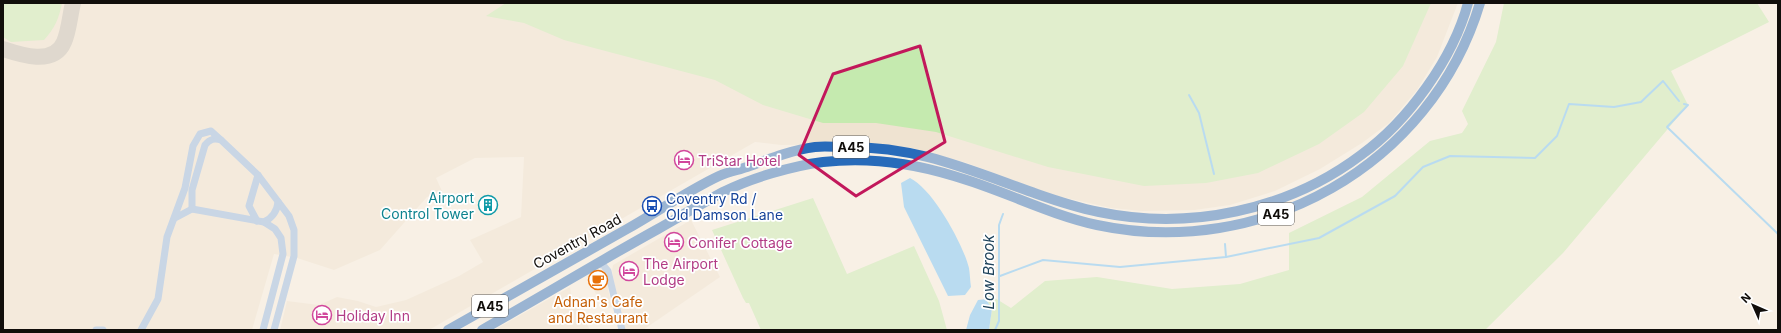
<svg xmlns="http://www.w3.org/2000/svg" width="1781" height="333" viewBox="0 0 1781 333" font-family="Inter,sans-serif">
  <style>
    .built { fill: #efe3d1 }
    .green { fill: #c5eaaf }
    .water { fill: #6ec2fd }
    .lines { fill: none; stroke-linecap: round; stroke-linejoin: round }
    .stream { stroke: #6ec2fd; stroke-width: 2 }
    .taxiway { stroke: #c1bab1; stroke-width: 16 }
    .minor { stroke: #90b5e5; stroke-width: 7 }
    .highway { stroke: #286bba; stroke-width: 10 }
    .marked { fill: none; stroke: #c2185b; stroke-width: 3; stroke-linejoin: round }
    .labels { text-anchor: middle; dominant-baseline: central; stroke-width: 3.5; stroke-linejoin: round; paint-order: stroke }
    .shield { fill: #fff; stroke: #585654; stroke-width: 1 }
    .shield-label { font-size: 13px; font-weight: bold; fill: #110e0b }
    .hotel-label { font-size: 14px; fill: #b23c85; stroke: #fff; text-anchor: start }
    .culture-label { font-size: 14px; fill: #0d838f; stroke: #fff; text-anchor: end }
    .transit-label { font-size: 14px; fill: #164399; stroke: #fff; text-anchor: start }
    .street-label { font-size: 14px; fill: #110e0b; stroke: #fff }
    .food-label { font-size: 14px; fill: #c56008; stroke: #fff }
    .water-label { font-size: 15px; font-style: italic; fill: #1f435b; stroke: #fff }
  </style>
  <rect width="100%" height="100%" fill="#f8f0e5"/>
  <g class="built">
    <polygon points="3,3 1458,3 1437,57 1417,90 1389,123 1362,143 1320,169 1275,191 1230,205 1195,210 1142,211 1111,208 1053,195 967,163 912,148 871,144 781,145 755,142 429,330 280,330 287,301 319,305 337,297 358,301 376,307 406,300 459,276 483,262 470,240 521,217 524,157 475,158 436,178 442,191 427,197 380,250 334,270 297,258 274,254 252,330 3,330"/>
    <polygon points="691,220 720,277 643,330 625,330 618,305 612,270 613,265"/>
    <polygon points="600,269 603,271 606,280 612,307 604,309 587,277"/>
    <polygon points="570,287 571,294 590,330 494,330"/>
  </g>
  <g class="green">
    <path d="M3,3H62C59,18 55,28 44,40L11,42L3,37Z"/>
    <polygon points="506,3 1431,3 1403,66 1364,112 1319,144 1258,173 1206,183 1144,186 1048,167 936,132 876,123 823,123 763,105 715,80 564,40 524,23 486,16"/>
    <polygon points="1504,3 1757,3 1769,22 1671,71 1688,105 1563,253 1485,330 989,330 992,309 986,299 990,295 1011,308 1045,281 1097,277 1172,289 1240,284 1289,270 1289,233 1362,197 1430,141 1462,133 1468,124 1462,111 1496,42"/>
    <polygon points="813,198 847,274 914,246 939,301 947,330 761,330 749,303 746,303 743,298 712,230"/>
  </g>
  <g class="water">
    <path d="M910,178C933,189 963,244 969,268C970,274 970,281 971,287L965,295L948,296L904,207L901,183Z"/>
    <polygon points="986,299 992,309 989,330 966,330 970,315 978,300"/>
  </g>
  <g class="lines">
    <g class="stream">
      <polyline points="1189,95 1199,113 1214,174"/>
      <polyline points="1684,104 1688,105 1667,127 1778,234"/>
      <polyline points="1225,244 1226,257"/>
      <polyline points="1000,276 1043,260 1120,267 1226,257 1319,238 1395,196 1423,167 1450,156 1535,158 1557,136 1569,104 1614,107 1641,102 1663,81 1679,101"/>
      <polyline points="995,330 999,321 999,225 1003,214"/>
    </g>
    <path class="taxiway" d="M3,49C21,55 54,66 64,42C69,31 70,15 73,3"/>
    <g class="minor">
      <path d="M192,209V190L205,145C210,139 214,138 221,140L258,175L289,216L294,230V256L274,330"/>
      <polyline points="175,218 192,209 264,222 275,229 281,238 283,254 263,330"/>
      <polyline points="257,221 249,206 258,175"/>
      <path d="M264,222C272,218 277,212 278,202"/>
      <polyline points="596,264 603,265 608,271 622,330"/>
      <polyline points="96,330 103,330"/>
      <polyline points="141,330 158,299 167,237 185,188 193,146 200,134 211,131 221,140"/>
    </g>
    <g class="highway">
      <path d="M448,330C508,296 568,262 627,229C657,212 689,190 719,176C728,172 738,170 747,167C769,159 792,150 815,147C824,146 835,147 844,147C918,146 969,170 1037,194C1057,201 1079,208 1099,212C1190,231 1288,210 1361,155C1408,121 1453,59 1468,3"/>
      <path d="M482,330C541,297 598,262 658,229C679,217 701,204 723,192C751,178 792,166 823,162C867,157 912,163 954,176C1003,190 1047,214 1097,225C1261,260 1431,166 1480,3"/>
    </g>
  </g>
  <path d="M0 0H1781V333H0ZM920,46L945,142L856,196L799,155L833,74Z" fill="#f8f0e5" fill-opacity=".55" fill-rule="evenodd"/>
  <path class="marked" d="M920,46L945,142L856,196L799,155L833,74Z"/>
  <defs>
    <g id="hotel-ring" transform="scale(1)"><circle r="9.5" fill="#fff" stroke="#d1479c" stroke-width="1.5"/><path d="M-6-4.5h1.5V1H6V5H4.5V3h-9V5H-6ZM-4 0a1.8 1.8 0 1 1 3.6 0ZM.5 0V-2.5h3Q6-2.5 6 0Z" fill="#d1479c"/></g>
    <g id="building-ring" transform="scale(1)"><circle r="9.5" fill="#fff" stroke="#0f9aa8" stroke-width="1.5"/><path d="M-4-6H4V6H1V3H-1V6H-4ZM-2.5-4.3h1.7v1.8h-1.7ZM.8-4.3h1.7v1.8H.8ZM-2.5-1h1.7V.8h-1.7ZM.8-1h1.7V.8H.8Z" fill="#0f9aa8"/></g>
    <g id="bus-ring" transform="scale(1)"><circle r="9.5" fill="#fff" stroke="#1a4fb4" stroke-width="1.5"/><path d="M-5-6H5V4H4V6H2V4H-2V6H-4V4H-5ZM-3.5-4V0h7V-4ZM-3.5 1.2v1.5H-2V1.2ZM2 1.2v1.5H3.5V1.2Z" fill="#1a4fb4"/></g>
    <g id="cafe-ring" transform="scale(1)"><circle r="9.5" fill="#fff" stroke="#e8710a" stroke-width="1.5"/><path d="M-5.5-4.5H6V0H3Q3 3.5 0 3.5H-2.5Q-5.5 3.5-5.5 0ZM3-3.2v2h1.7v-2ZM-6 4.5H4V6H-6Z" fill="#e8710a"/></g>
  </defs>
  <g fill-rule="evenodd">
    <use href="#hotel-ring" x="684" y="160"/>
    <use href="#building-ring" x="488" y="205"/>
    <use href="#bus-ring" x="652" y="206"/>
    <use href="#hotel-ring" x="674" y="242"/>
    <use href="#hotel-ring" x="629" y="271"/>
    <use href="#cafe-ring" x="598" y="280"/>
    <use href="#hotel-ring" x="322" y="315"/>
  </g>
  <g class="labels">
    <g class="shield">
      <rect x="833" y="136" width="36" height="22" rx="3"/>
      <rect x="1258" y="203" width="36" height="22" rx="3"/>
      <rect x="472" y="295" width="36" height="22" rx="3"/>
    </g>
    <g class="shield-label">
      <text x="851" y="147">A45</text>
      <text x="1276" y="214">A45</text>
      <text x="490" y="306">A45</text>
    </g>
    <g class="hotel-label">
      <text x="698" y="160">TriStar Hotel</text>
      <text x="688" y="242">Conifer Cottage</text>
      <text x="643" y="263">The Airport<tspan x="643" dy="16">Lodge</tspan></text>
      <text x="336" y="315">Holiday Inn</text>
    </g>
    <g class="culture-label">
      <text x="474" y="197">Airport<tspan x="474" dy="16">Control Tower</tspan></text>
    </g>
    <g class="transit-label">
      <text x="666" y="198">Coventry Rd /<tspan x="666" dy="16">Old Damson Lane</tspan></text>
    </g>
    <g class="street-label">
      <text transform="translate(577 241) rotate(-29)">Coventry Road</text>
    </g>
    <g class="food-label">
      <text x="598" y="301">Adnan's Cafe<tspan x="598" dy="16">and Restaurant</tspan></text>
    </g>
    <g class="water-label">
      <text transform="translate(988 272) rotate(-90)">Low Brook</text>
    </g>
  </g>
  <rect width="1781" height="333" fill="none" stroke="#110e0b" stroke-width="8"/>
  <g transform="translate(1753 305) rotate(315)" stroke="#ffffff" stroke-width="3" paint-order="stroke">
  <path d="M0-3L7 15L0 10L-7 15Z" fill="#110e0b"/>
  <text y="-6" font-size="11" font-weight="bold" text-anchor="middle" fill="#110e0b">N</text>
  </g>
</svg>
